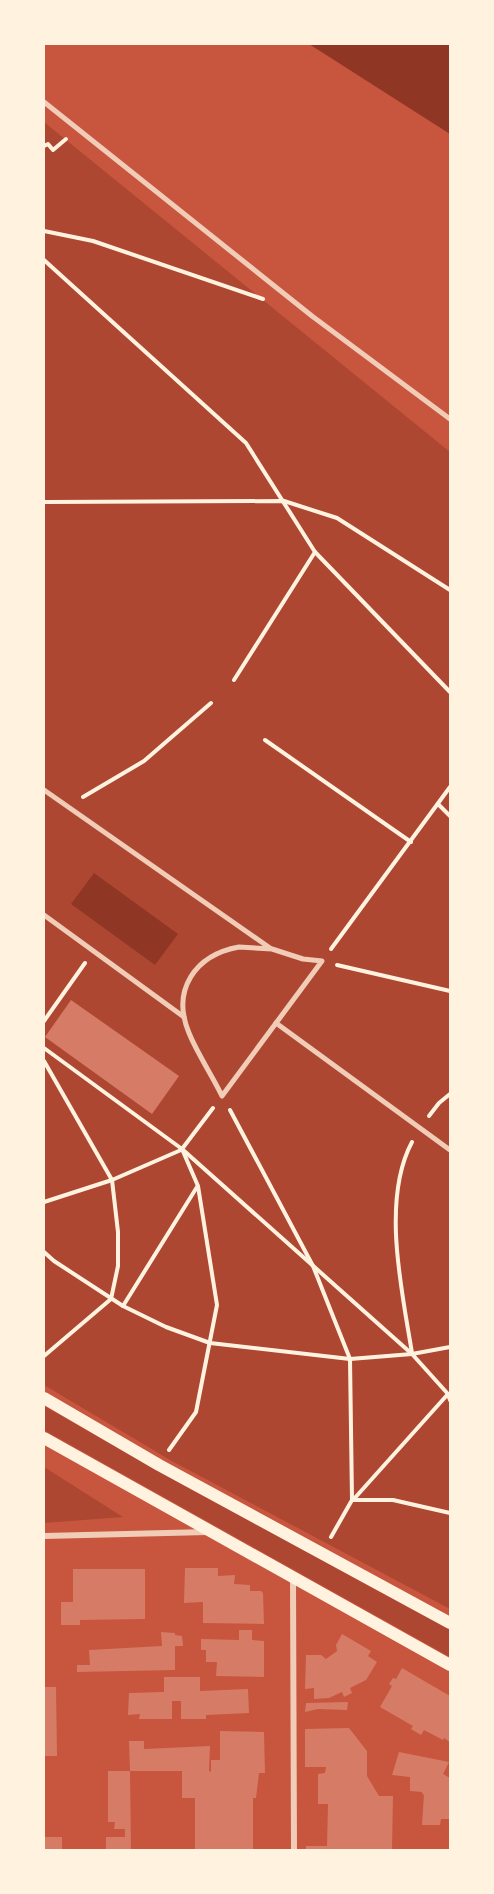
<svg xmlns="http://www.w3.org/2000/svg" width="494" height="1894" viewBox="0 0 494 1894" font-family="'Source Sans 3',sans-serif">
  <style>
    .green { fill: #ae4732 }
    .water { fill: #8f3625 }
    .building { fill: #d67c66 }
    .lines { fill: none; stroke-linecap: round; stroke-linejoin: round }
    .path { stroke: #fff3e0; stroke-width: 4 }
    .pedestrian { stroke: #f1ccb7; stroke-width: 5 }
    .minor { stroke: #f1ccb7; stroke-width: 6 }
    .secondary { stroke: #fff3e0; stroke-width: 12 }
  </style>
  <rect width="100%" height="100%" fill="#c8553d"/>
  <g class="green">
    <polygon points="44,122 450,452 450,1609 170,1460 44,1385"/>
    <polygon points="44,1406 157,1470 450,1629 450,1657 44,1430"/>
    <polygon points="44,1467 123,1517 44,1523"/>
  </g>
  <g class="water">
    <polygon points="309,44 450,44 450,134"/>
    <polygon points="94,873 178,934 155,965 71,904"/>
  </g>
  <g class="building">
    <polygon points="71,1000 179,1076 152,1114 45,1037"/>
    <polygon points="185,1568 218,1568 218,1576 235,1575 234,1584 250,1585 250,1591 261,1591 263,1593 264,1624 203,1623 203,1602 184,1603"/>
    <polygon points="73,1569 145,1569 145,1619 80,1620 80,1625 61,1625 61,1602 73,1602"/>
    <polygon points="239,1630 252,1630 252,1640 264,1641 264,1677 216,1676 217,1662 206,1662 206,1650 201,1650 201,1639 239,1640"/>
    <polygon points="161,1632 175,1633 175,1635 182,1636 183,1646 175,1646 175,1670 77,1672 77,1665 90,1665 89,1650 162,1646"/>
    <polygon points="342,1634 371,1651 368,1656 377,1662 366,1680 350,1688 352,1693 344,1697 342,1692 329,1698 314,1699 314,1688 305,1689 306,1655 321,1655 326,1659 337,1651 336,1645"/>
    <polygon points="402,1668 450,1696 450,1742 444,1738 443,1740 424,1730 421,1735 411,1729 413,1726 380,1707 392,1686 389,1684 393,1678 396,1679"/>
    <polygon points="164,1677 200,1677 200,1691 248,1689 249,1713 206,1715 206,1719 181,1719 181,1701 172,1701 172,1719 139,1719 140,1714 128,1715 129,1693 164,1692"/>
    <polygon points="44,1687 56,1687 57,1756 44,1756"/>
    <polygon points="348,1702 347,1710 318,1709 305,1712 306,1703"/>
    <polygon points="349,1728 367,1751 367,1776 379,1796 393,1796 392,1850 306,1850 306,1846 327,1846 328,1804 318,1804 318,1774 325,1773 326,1767 305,1767 305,1729"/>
    <polygon points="220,1731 264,1732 265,1773 259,1773 256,1798 253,1798 253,1850 195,1850 195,1798 182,1798 182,1771 130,1771 129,1741 144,1741 144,1749 210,1746 209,1771 211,1772 211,1760 220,1760"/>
    <polygon points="399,1752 449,1762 443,1774 450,1778 450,1819 441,1819 440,1825 422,1825 424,1794 423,1795 422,1792 410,1791 410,1777 392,1775"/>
    <polygon points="108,1771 130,1771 131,1850 106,1850 106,1837 125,1837 125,1829 114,1829 115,1822 108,1822"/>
    <rect x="44" y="1837" width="18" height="13"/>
  </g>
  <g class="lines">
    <g class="path">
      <polyline points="44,146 48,144 53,150 66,139"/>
      <polyline points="44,231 93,241 263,299"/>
      <polyline points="44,260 246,443 315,552 450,692"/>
      <polyline points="44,502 284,501 337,518 450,590"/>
      <polyline points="234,680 315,552"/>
      <polyline points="265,740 411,842"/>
      <polyline points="83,797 144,761 211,703"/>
      <polyline points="438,804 450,816"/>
      <polyline points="331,949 450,787"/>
      <polyline points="337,965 450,991"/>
      <polyline points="44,1021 85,963"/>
      <polyline points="44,1048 182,1149 412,1354 448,1394 450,1400"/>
      <polyline points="44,1061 112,1180 118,1232 118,1266 111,1299 44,1356"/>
      <polyline points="230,1110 313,1266 350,1359 352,1500"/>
      <polyline points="429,1116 439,1103 450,1094"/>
      <path d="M412,1142C381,1200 402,1291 412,1353"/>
      <polyline points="44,1202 112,1180 181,1150"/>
      <polyline points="44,1252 54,1261 123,1306 166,1327 210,1343 350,1359 412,1354 450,1347"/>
      <polyline points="123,1306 197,1187"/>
      <polyline points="169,1450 196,1412 217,1305 198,1186 182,1149 213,1108"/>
      <polyline points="353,1500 448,1394"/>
      <polyline points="331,1537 352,1500 393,1500 450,1513"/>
    </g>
    <g class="pedestrian">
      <polyline points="44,102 312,316 450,419"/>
      <polyline points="44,790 270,948"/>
      <polyline points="44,915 184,1017"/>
      <path d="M239,947L272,949L303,959L322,961L222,1096C212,1075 198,1055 189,1033C171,990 195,955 239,947Z"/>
      <polyline points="276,1023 450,1150"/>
    </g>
    <g class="minor">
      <polyline points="44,1536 208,1532"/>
      <polyline points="293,1578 294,1850"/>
    </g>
    <g class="secondary">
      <polyline points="44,1398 159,1465 450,1623"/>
      <polyline points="44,1438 450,1665"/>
    </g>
  </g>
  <rect width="494" height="1894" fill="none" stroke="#fff3e0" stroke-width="90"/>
</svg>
